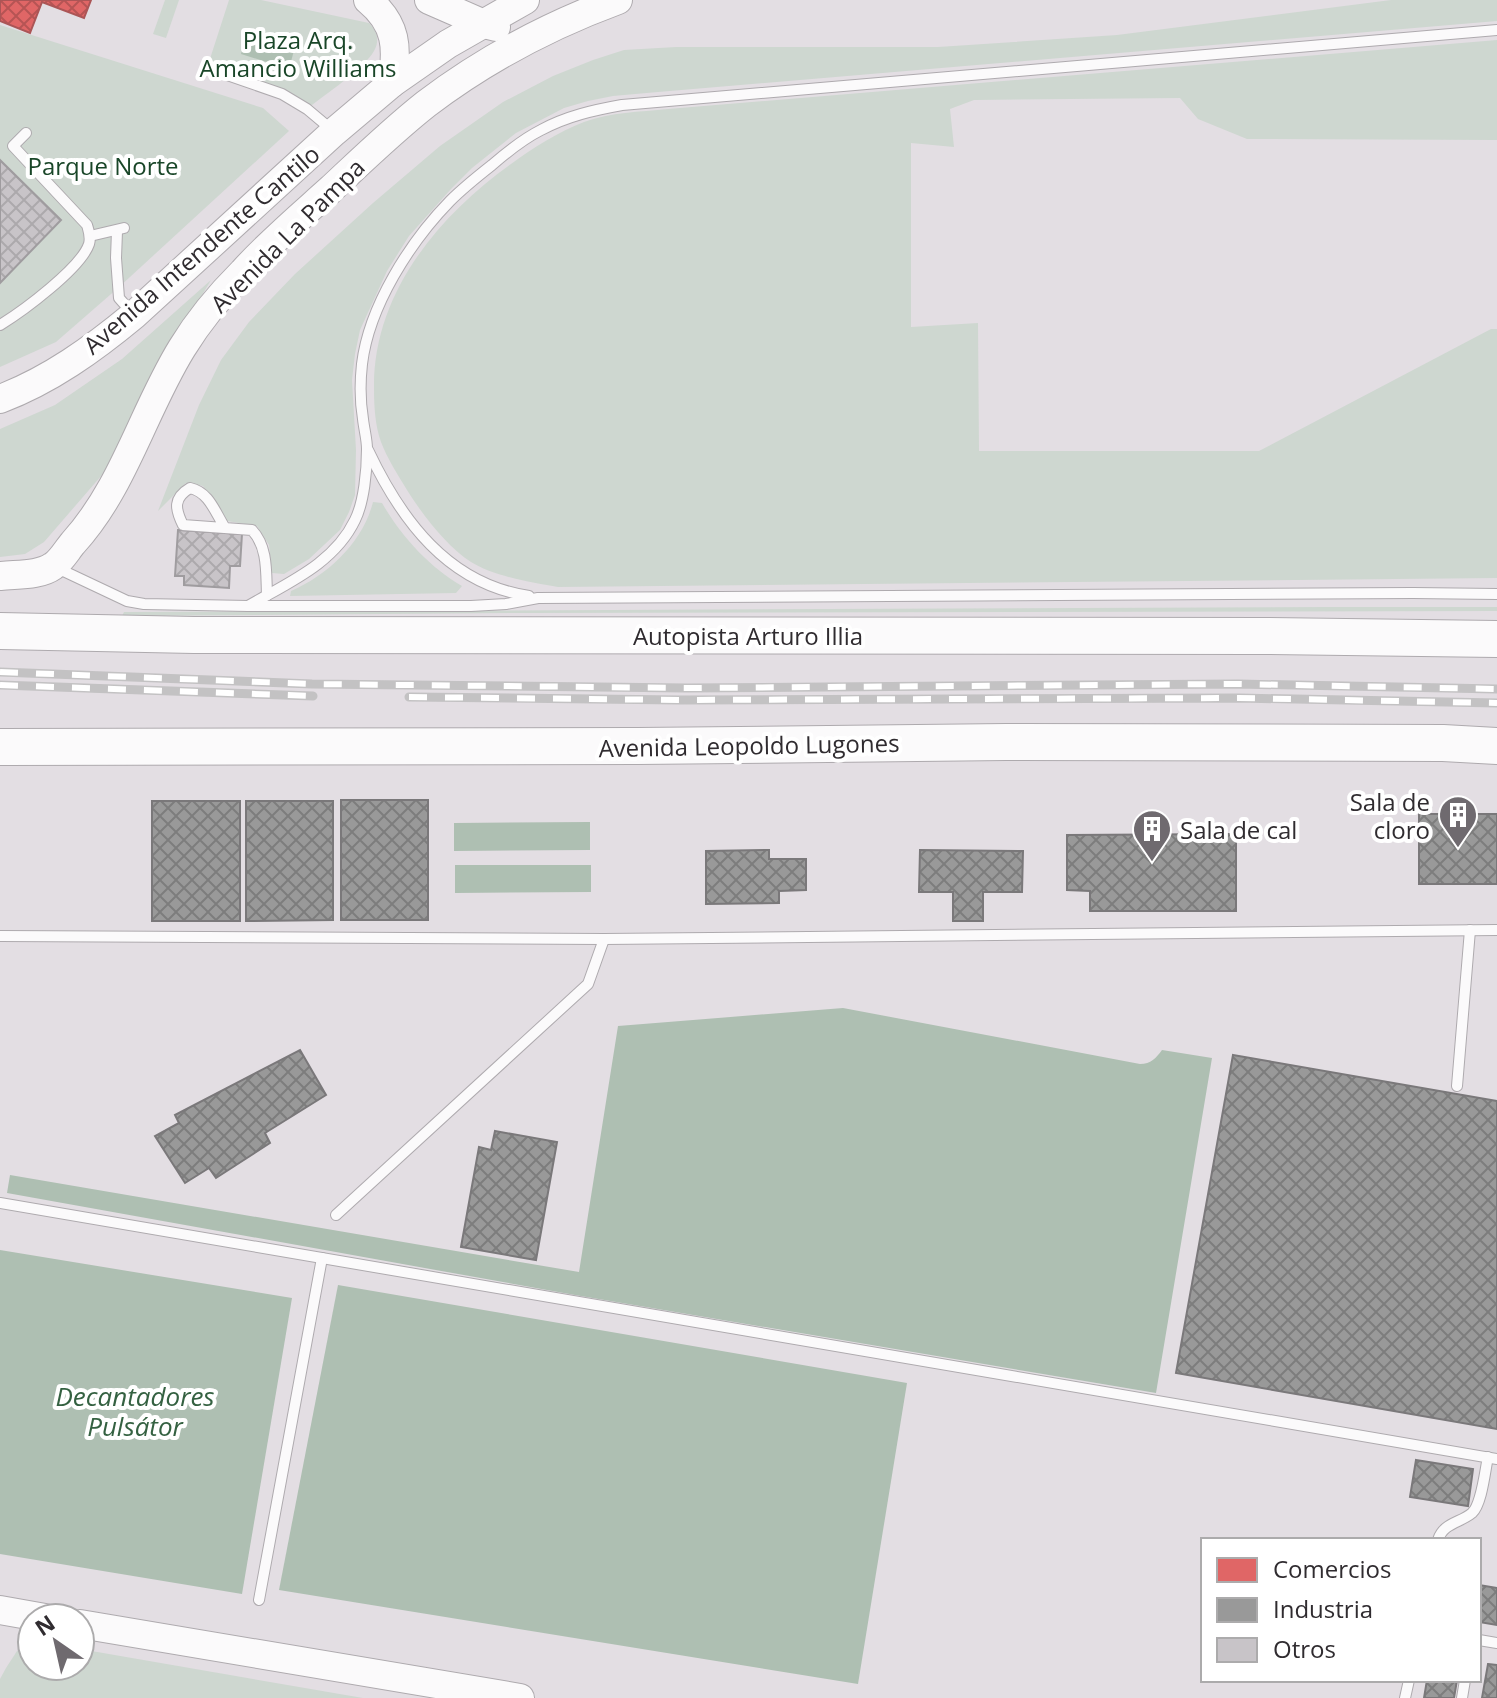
<svg xmlns="http://www.w3.org/2000/svg" width="1497" height="1698" viewBox="0 0 1497 1698" font-family="'Open Sans',sans-serif">
  <style>
    .green { fill: #ced7d0 }
    .water { fill: #aebfb2 }
    .shops { fill: url(#shops-cross-hatch); stroke: #ab5556; stroke-width: 2 }
    .industry { fill: url(#industry-cross-hatch); stroke: #7a787a; stroke-width: 2 }
    .building { fill: url(#building-cross-hatch); stroke: #9f9c9f; stroke-width: 2 }
    .lines { fill: none; stroke-linecap: round; stroke-linejoin: round }
    .lane-casing { stroke: #aeaaae; stroke-width: 12 }
    .secondary-casing { stroke: #aeaaae; stroke-width: 30 }
    .highway-casing { stroke: #aeaaae; stroke-width: 38 }
    .lane { stroke: #fbfafb; stroke-width: 10 }
    .secondary { stroke: #fbfafb; stroke-width: 28 }
    .highway { stroke: #fbfafb; stroke-width: 36 }
    .rail-casing { stroke: #c3c2c3; stroke-width: 9 }
    .rail { stroke: #fff; stroke-width: 6; stroke-dasharray: 18; stroke-linecap: butt }
    .labels { text-anchor: middle; dominant-baseline: central; stroke-width: 8; stroke-linejoin: round; paint-order: stroke }
    .park-label { font-size: 24px; fill: #194628; stroke: #fff }
    .street-label { font-size: 24px; fill: #302c30; stroke: #fff }
    .poi-label { font-size: 24px; fill: #302c30; stroke: #fff; text-anchor: end }
    .water-label { font-size: 26px; font-style: italic; fill: #346141; stroke: #fff }
  </style>
  <defs>
    <pattern id="shops-cross-hatch" width="8" height="8" patternUnits="userSpaceOnUse" patternTransform="scale(2)"><rect width="8" height="8" fill="#e06666"/><path d="M0 0l8 8M0 8l8-8" fill="none" stroke="#b65454"/></pattern>
    <pattern id="industry-cross-hatch" width="8" height="8" patternUnits="userSpaceOnUse" patternTransform="scale(2)"><rect width="8" height="8" fill="#999"/><path d="M0 0l8 8M0 8l8-8" fill="none" stroke="#7d7d7d"/></pattern>
    <pattern id="building-cross-hatch" width="8" height="8" patternUnits="userSpaceOnUse" patternTransform="scale(2)"><rect width="8" height="8" fill="#c8c4c8"/><path d="M0 0l8 8M0 8l8-8" fill="none" stroke="#aca9ac"/></pattern>
  </defs>
  <rect width="100%" height="100%" fill="#e3dee3"/>
  <g class="green">
    <polygon points="165,0 179,0 166,38 153,34"/>
    <path d="M229,0H261L369,23C377,30 380,41 374,51C364,69 324,95 307,109L207,68Z"/>
    <polygon points="1391,0 1497,0 1497,21 658,92 613,96 588,101 564,108 516,133 472,168 451,189 409,236 387,271 360,330 355,354 352,380 356,450 355,495 349,512 340,530 309,559 284,574 272,573 269,545 257,526 227,521 203,486 186,483 158,511 199,405 221,360 249,322 295,274 373,203 440,146 503,102 553,76 593,60 624,50 676,47 938,47 1117,35"/>
    <polygon points="0,25 263,108 289,131 118,288 56,342 0,367"/>
    <path d="M1497,40V140L1247,139L1198,119L1180,98L974,100L950,109L954,147L911,143V327L978,323L979,451H1259L1491,329H1497V578L558,587C533,583 493,576 471,562C447,547 422,514 407,490C398,475 387,458 381,442C375,425 374,406 374,388C373,294 438,216 511,164C533,148 558,132 584,122C611,112 639,112 668,109Z"/>
    <polygon points="211,280 152,379 108,468 44,542 25,554 0,557 0,429 55,405 122,359"/>
    <path d="M373,502L382,503C401,536 429,567 462,586L456,593L290,596L291,591C328,575 363,542 373,502Z"/>
    <polygon points="1328,607 1497,607 1497,611 521,613 122,616 124,612"/>
    <polygon points="32,1646 32,1666 80,1666 80,1649 363,1698 0,1698 0,1679 6,1668 17,1651"/>
  </g>
  <g class="water">
    <polygon points="249,29 296,43 289,69 241,54"/>
    <polygon points="590,822 590,850 454,851 454,823"/>
    <polygon points="455,865 591,865 591,892 455,893"/>
    <path d="M843,1008L1140,1064C1151,1064 1156,1058 1162,1050L1212,1058L1156,1393L575,1295L7,1193L10,1175L579,1272L618,1026Z"/>
    <polygon points="0,1250 292,1298 242,1594 0,1554"/>
    <polygon points="338,1285 907,1383 858,1684 279,1590"/>
  </g>
  <polygon class="shops" points="0,0 91,0 84,18 42,2 30,33 0,21"/>
  <g class="industry">
    <rect x="341" y="800" width="87" height="120"/>
    <rect x="152" y="801" width="88" height="120"/>
    <polygon points="246,801 333,801 333,920 246,921"/>
    <rect x="1419" y="814" width="78" height="70"/>
    <polygon points="1236,834 1236,911 1090,911 1090,891 1067,890 1067,835"/>
    <polygon points="769,850 769,859 806,859 806,890 779,891 779,903 706,904 706,851"/>
    <polygon points="920,850 1023,851 1022,892 983,892 983,921 953,921 953,892 919,892"/>
    <polygon points="300,1050 326,1095 265,1133 270,1143 216,1178 209,1168 185,1183 155,1136 179,1123 175,1115"/>
    <polygon points="1233,1055 1497,1101 1497,1429 1176,1373"/>
    <polygon points="495,1131 557,1142 536,1260 461,1247 479,1147 491,1150"/>
    <polygon points="1416,1460 1473,1469 1468,1506 1410,1497"/>
    <polygon points="1479,1585 1497,1588 1497,1625 1479,1622"/>
    <polygon points="1488,1664 1497,1665 1497,1698 1482,1698"/>
    <polygon points="1427,1680 1457,1680 1454,1698 1424,1698"/>
  </g>
  <g class="building">
    <polygon points="0,160 61,220 0,283"/>
    <polygon points="178,530 242,534 240,566 230,566 229,588 184,585 184,576 175,576"/>
  </g>
  <g class="lines">
    <g class="lane-casing">
      <g id="lane">
        <polyline points="207,68 282,94 307,109 332,130"/>
        <polyline points="117,231 116,258 119,298 134,315"/>
        <polyline points="90,236 124,228"/>
        <path d="M0,325C23,311 81,268 89,244C91,237 89,232 87,225L13,146L26,133"/>
        <path d="M368,450C401,520 448,584 529,596"/>
        <path d="M225,528C215,512 209,492 190,488C173,498 175,509 183,525L252,530C268,547 266,572 267,595"/>
        <polyline points="55,567 127,601 144,604 248,606 471,606 506,604 538,598 1413,593 1497,594"/>
        <path d="M248,606C287,583 334,564 355,520C364,502 367,470 367,449C367,439 364,429 363,419C360,401 360,382 362,364C369,306 410,242 450,201C463,188 478,176 492,165C507,152 523,139 541,130C567,116 594,110 622,105L1497,30"/>
        <polyline points="0,936 604,939 1497,930"/>
        <polyline points="1457,1086 1470,930"/>
        <polyline points="0,1203 1497,1459"/>
        <polyline points="336,1215 588,984 604,939"/>
        <path d="M1438,1540C1443,1523 1460,1523 1472,1513C1482,1504 1485,1470 1488,1457"/>
        <polyline points="259,1600 322,1258"/>
        <polyline points="1479,1640 1497,1643"/>
        <polyline points="1405,1698 1409,1680"/>
        <polyline points="1462,1698 1465,1680"/>
      </g>
    </g>
    <g class="secondary-casing">
      <g id="secondary">
        <path d="M368,0C397,24 398,48 392,83"/>
        <polyline points="429,0 484,24 496,27"/>
        <path d="M0,399C50,380 93,349 134,315L334,132L392,83L448,44L525,0"/>
        <path d="M0,576C17,574 39,576 53,566C61,561 67,550 73,543C124,487 143,411 182,348C199,320 220,295 243,272C270,242 301,216 331,189C362,160 393,130 426,104C484,60 550,25 618,0"/>
        <polyline points="0,1610 45,1618"/>
        <polyline points="80,1624 520,1698"/>
      </g>
    </g>
    <g class="highway-casing">
      <g id="highway">
        <polyline points="0,631 194,635 1269,636 1497,639"/>
        <polyline points="0,747 638,746 1006,742 1443,743 1497,746"/>
      </g>
    </g>
    <use href="#lane" class="lane"/>
    <use href="#secondary" class="secondary"/>
    <use href="#highway" class="highway"/>
    <g class="rail-casing">
      <g id="rail">
        <polyline points="0,672 312,684 687,688 1238,684 1497,689"/>
        <polyline points="0,685 313,696"/>
        <polyline points="409,697 679,700 1239,698 1497,703"/>
      </g>
    </g>
    <use href="#rail" class="rail"/>
  </g>
  <defs>
    <g id="building-pin" transform="scale(2)"><path d="M0 17L-7.5 6A9.5 9.5 0 1 1 7.5 6Z" fill="#6f6a6f" stroke="#fff"/><path d="M-4-6H4V6H1V3H-1V6H-4ZM-2.5-4.3h1.7v1.8h-1.7ZM.8-4.3h1.7v1.8H.8ZM-2.5-1h1.7V.8h-1.7ZM.8-1h1.7V.8H.8Z" fill="#fff"/></g>
  </defs>
  <g fill-rule="evenodd">
    <use href="#building-pin" x="1458" y="815"/>
    <use href="#building-pin" x="1152" y="829"/>
  </g>
  <g class="labels">
    <g class="park-label">
      <text x="298" y="39">Plaza Arq.<tspan x="298" dy="28">Amancio Williams</tspan></text>
      <text x="103" y="165">Parque Norte</text>
    </g>
    <g class="street-label">
      <text transform="translate(287 235) rotate(-45)">Avenida La Pampa</text>
      <text transform="translate(201 249) rotate(-41)">Avenida Intendente Cantilo</text>
      <text x="748" y="635">Autopista Arturo Illia</text>
      <text transform="translate(749 745) rotate(-1)">Avenida Leopoldo Lugones</text>
    </g>
    <g class="poi-label">
      <text x="1430" y="801">Sala de<tspan x="1430" dy="28">cloro</tspan></text>
      <text x="1180" y="829" text-anchor="start">Sala de cal</text>
    </g>
    <g class="water-label">
      <text x="135" y="1396">Decantadores<tspan x="135" dy="30">Pulsátor</tspan></text>
    </g>
  </g>
  <rect x="1201" y="1538" width="280" height="144" fill="#ffffff" stroke="#acabac" stroke-width="2"/>
  <rect x="1217" y="1558" width="40" height="24" fill="#e06666" stroke="#acabac" stroke-width="2"/>
  <text x="1273" y="1578" font-size="24" fill="#302c30">Comercios</text>
  <rect x="1217" y="1598" width="40" height="24" fill="#999999" stroke="#acabac" stroke-width="2"/>
  <text x="1273" y="1618" font-size="24" fill="#302c30">Industria</text>
  <rect x="1217" y="1638" width="40" height="24" fill="#c8c4c8" stroke="#acabac" stroke-width="2"/>
  <text x="1273" y="1658" font-size="24" fill="#302c30">Otros</text>
  <g transform="translate(56 1642) rotate(326)"><circle r="38" fill="#ffffff" stroke="#acabac" stroke-width="2"/>
  <path d="M0-6L14 30L0 20L-14 30Z" fill="#6f6a6f"/>
  <text y="-12" font-size="22" font-weight="bold" text-anchor="middle" fill="#302c30">N</text>
  </g>
</svg>
